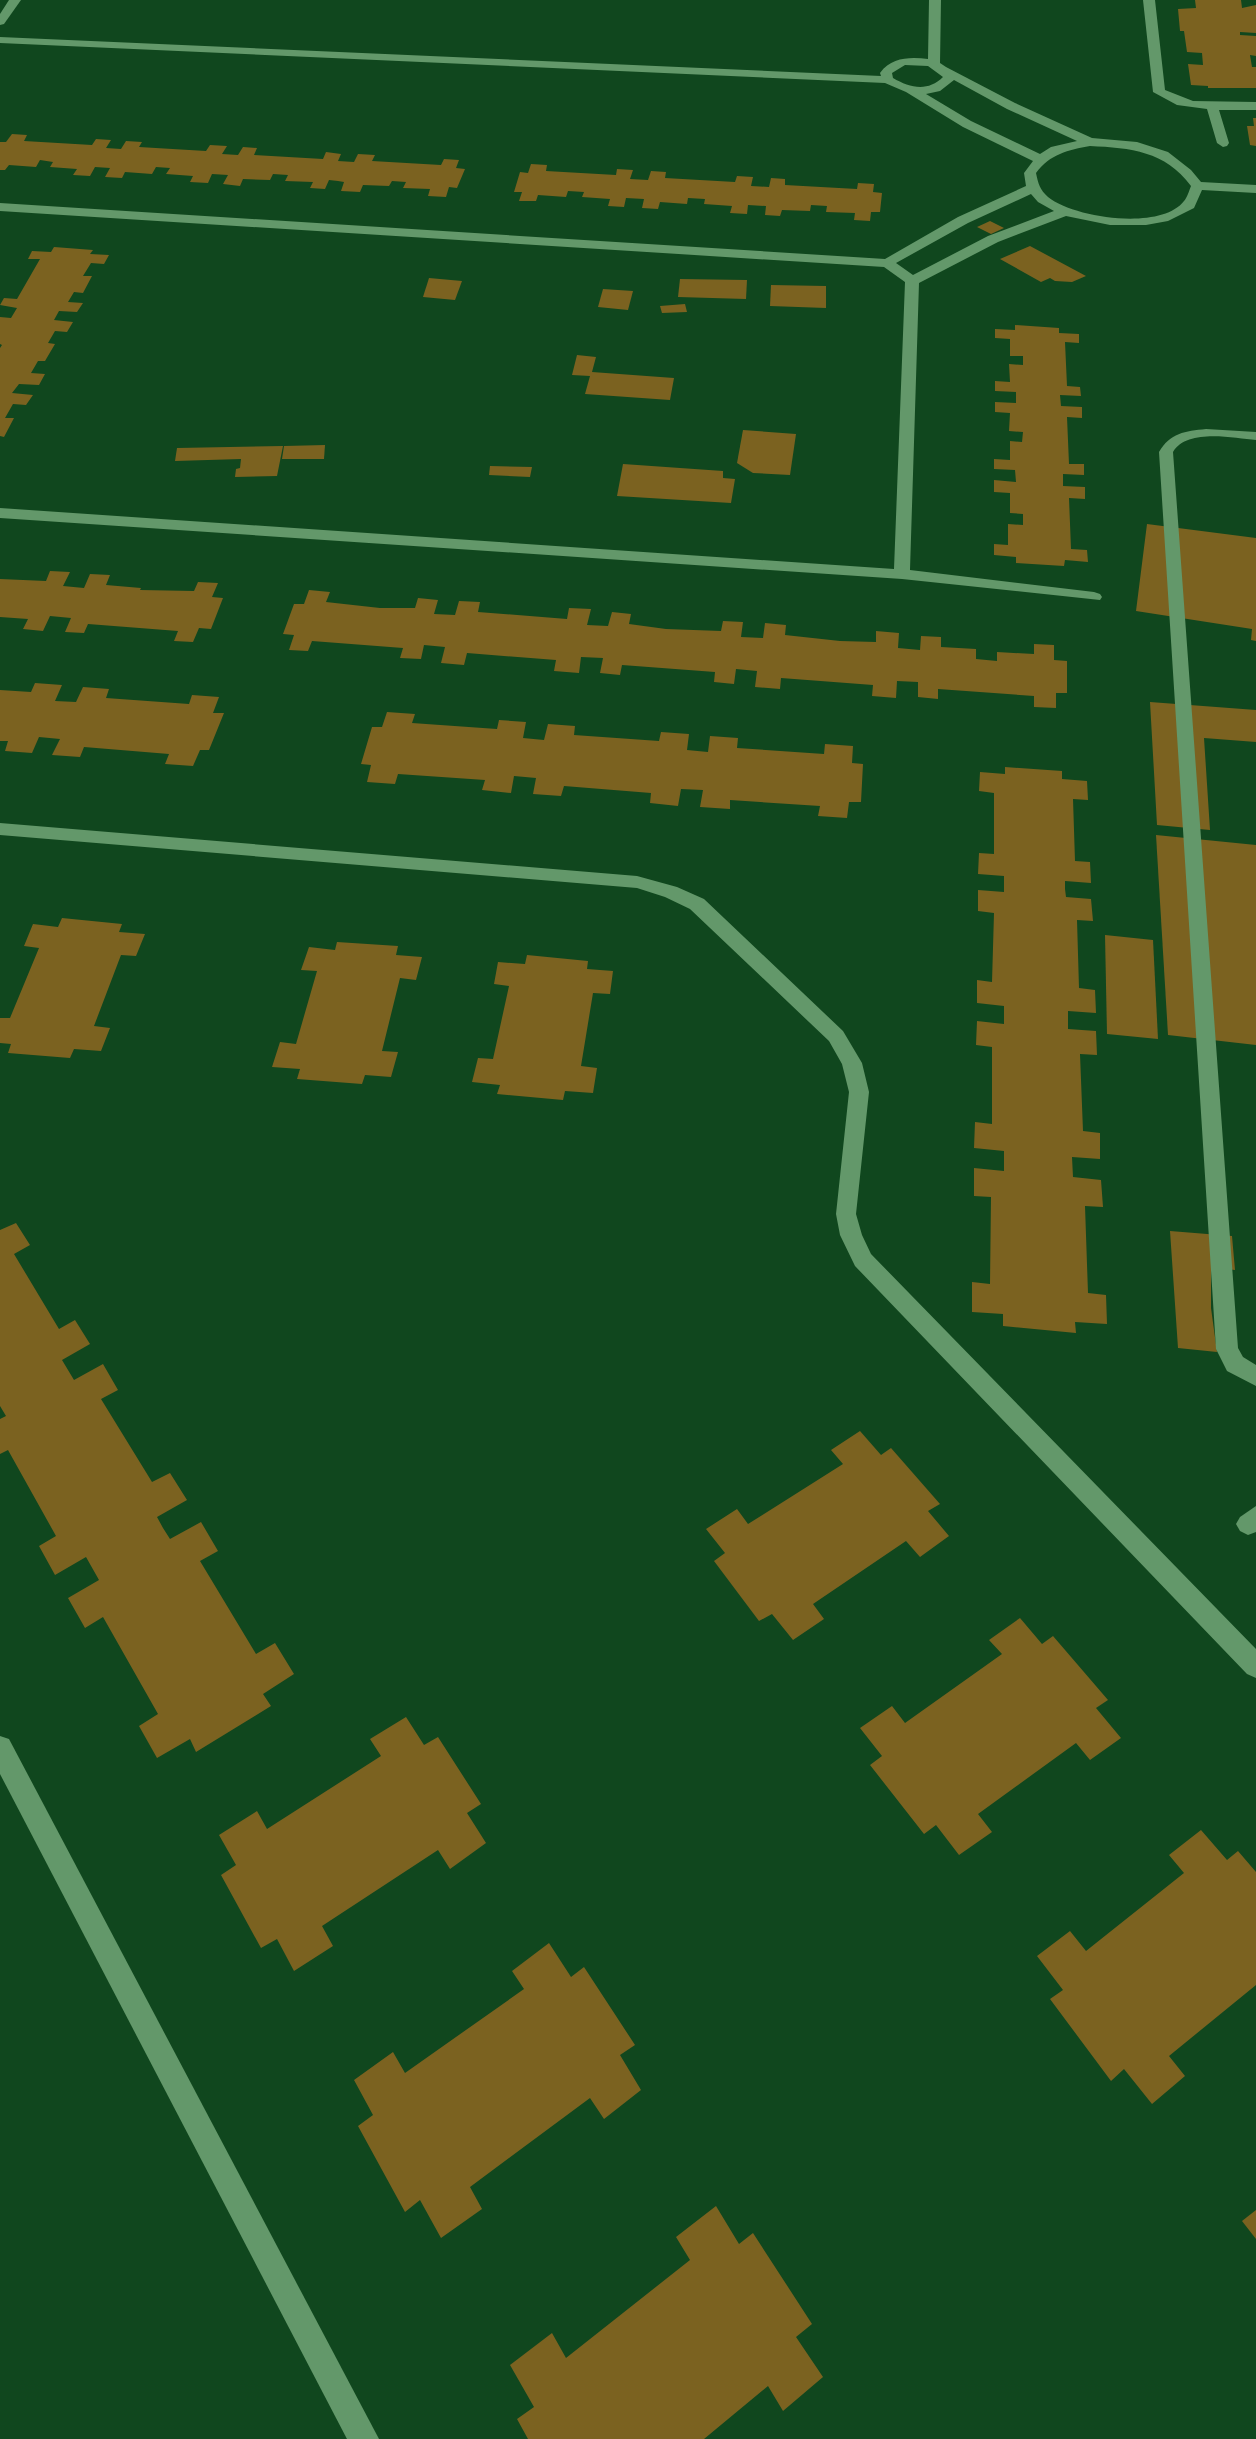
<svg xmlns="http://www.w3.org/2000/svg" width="1256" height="2439" viewBox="0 0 1256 2439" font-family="Lato,sans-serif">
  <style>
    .building { fill: #7b6220 }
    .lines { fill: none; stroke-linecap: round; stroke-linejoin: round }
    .street { fill: #63986a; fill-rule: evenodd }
  </style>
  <rect width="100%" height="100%" fill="#10471e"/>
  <g class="building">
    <polygon points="1195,0 1241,0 1242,8 1256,5 1256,33 1240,32 1240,35 1256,36 1256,56 1250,55 1252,67 1256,67 1256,88 1208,88 1208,86 1191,85 1188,64 1203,65 1202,53 1187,52 1184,31 1180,31 1178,9 1196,8"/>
    <polygon points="1253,118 1256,118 1256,146 1250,145 1247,126 1254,126"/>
    <polygon points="12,134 27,135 24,141 92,145 96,139 111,140 106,148 121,149 126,141 142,142 139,147 206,151 210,145 227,146 222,154 238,155 243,147 257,148 254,155 323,159 326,152 341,154 338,161 354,162 358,154 375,155 372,161 441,165 444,159 459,160 456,168 465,169 457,188 449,187 446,197 428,196 430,189 403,188 406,182 392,181 389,186 363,185 360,192 341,191 344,182 338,181 329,180 325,189 310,188 313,182 285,181 288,175 273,174 270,180 243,179 240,186 223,184 228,175 212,174 208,183 190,182 193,176 166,174 170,168 156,167 152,174 125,172 122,178 105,177 110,168 95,167 90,176 73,175 77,169 50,167 53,162 40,160 36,167 9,165 5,170 0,170 0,142 6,142"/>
    <polygon points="531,164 547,165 546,171 616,175 617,169 633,170 630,179 648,180 651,171 666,172 665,178 735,182 737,176 753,177 751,186 769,187 771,178 785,179 785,185 857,189 858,183 874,184 873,192 882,193 880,212 871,212 870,221 854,220 855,213 826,212 827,206 811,205 810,211 782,210 780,216 765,215 766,206 748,205 747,214 730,213 732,206 704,204 705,199 688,198 687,204 660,202 658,209 642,208 644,199 626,198 624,207 608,206 610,199 582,197 584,192 568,191 566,197 538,195 536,201 519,201 522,192 514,192 520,172 528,173"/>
    <polygon points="990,221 1004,228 991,234 977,227"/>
    <polygon points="1030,246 1086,276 1072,282 1055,281 1050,278 1041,282 1000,259"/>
    <polygon points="54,247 93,250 90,254 109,255 104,264 91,263 83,276 92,276 83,293 74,292 68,302 83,303 77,312 59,311 54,320 73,322 67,332 55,331 48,343 55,344 45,361 38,361 31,373 45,374 39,385 19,384 12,393 33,395 26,405 13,404 5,418 14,418 4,437 0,436 0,348 2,345 0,344 0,317 11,318 17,308 0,305 4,298 17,299 40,259 28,259 32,251 51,252"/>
    <polygon points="429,278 462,281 455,300 423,297"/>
    <polygon points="680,279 747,280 746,299 678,297"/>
    <polygon points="771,285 826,286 826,308 770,306"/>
    <polygon points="603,289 633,291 628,310 598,307"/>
    <polygon points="685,304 687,312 662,313 660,306"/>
    <polygon points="1015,325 1059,328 1059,333 1079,334 1079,343 1065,342 1067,386 1080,387 1081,396 1060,395 1061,406 1082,407 1082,418 1067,417 1069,464 1084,464 1084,475 1063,474 1063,486 1085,487 1085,499 1069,498 1071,549 1087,550 1088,562 1065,560 1064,566 1016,563 1016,557 994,555 994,544 1008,545 1008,524 1023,525 1023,514 1010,513 1010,493 994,492 994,480 1016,482 1015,470 994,469 994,459 1010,460 1010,441 1022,442 1023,432 1009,431 1010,413 995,412 995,402 1016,403 1016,392 995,391 995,381 1010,382 1009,364 1023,365 1023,356 1010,356 1010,339 995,338 995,329 1015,330"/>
    <polygon points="577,355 596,357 592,372 674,378 670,400 585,394 590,376 572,375"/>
    <polygon points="743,430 796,434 790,475 753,473 737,463"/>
    <polygon points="325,445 324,459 282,459 284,446"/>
    <polygon points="283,446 277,476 235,477 236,469 240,468 241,459 175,461 177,448"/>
    <polygon points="623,464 723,471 723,478 735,479 731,503 617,496"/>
    <polygon points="490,466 532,467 530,477 489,475"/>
    <polygon points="1147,524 1256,538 1256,641 1251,640 1252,629 1136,611"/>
    <polygon points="50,571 70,572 63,586 84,588 90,574 110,575 106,585 141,588 140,590 194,591 198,582 218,583 212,597 223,598 211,629 199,628 193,642 174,641 178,631 88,624 84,633 65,632 71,618 50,616 43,631 23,629 28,619 0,617 0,579 46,581"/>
    <polygon points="309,590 330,592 326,602 380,608 415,608 418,598 438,600 434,614 455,615 459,601 480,602 478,612 567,619 569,608 591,609 587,625 608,626 612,612 631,614 629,624 666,629 721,631 723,621 743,622 741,637 763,638 765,623 786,625 785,635 840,641 876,642 876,631 899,633 898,648 920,650 921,636 941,637 941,647 976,649 976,659 997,661 997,652 1034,654 1034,644 1054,645 1054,660 1067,661 1067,693 1056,693 1056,708 1034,707 1034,696 938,689 938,699 918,697 918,682 897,681 896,698 872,696 873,685 781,678 780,689 755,687 757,671 736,669 734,684 714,682 715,672 622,665 620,675 600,673 603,658 581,657 579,673 554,671 556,660 467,653 464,665 441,663 445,647 424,645 421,659 400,658 403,648 312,641 308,651 289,650 294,635 283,634 294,604 304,604"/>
    <polygon points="35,683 62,685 55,701 76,702 83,687 109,689 106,698 189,704 192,695 219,697 213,713 224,713 209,750 200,750 193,766 165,764 169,754 84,747 80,757 52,755 60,739 39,737 32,753 5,751 8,741 0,741 0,690 31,692"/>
    <polygon points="1150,702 1256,710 1256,742 1204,738 1210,830 1157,825"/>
    <polygon points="387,712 415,714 412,723 497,729 499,720 526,722 523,738 544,740 548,724 575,726 574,735 659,741 661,732 689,734 687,750 708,752 710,736 738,738 737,748 824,754 825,744 853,746 852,763 863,764 861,802 849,802 847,818 818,816 820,806 730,800 730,809 700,807 703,790 681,789 678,806 650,803 651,793 564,786 561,796 533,794 536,778 514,776 511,793 482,790 485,780 398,774 395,784 367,782 371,765 361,764 372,727 382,727"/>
    <polygon points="1005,767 1062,771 1062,779 1087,781 1088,800 1073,799 1075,861 1090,862 1091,883 1065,881 1065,889 1066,897 1091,899 1093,921 1077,920 1079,988 1095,990 1096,1013 1068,1011 1068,1029 1096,1031 1097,1055 1080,1054 1083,1131 1100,1133 1100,1159 1072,1157 1073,1177 1101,1180 1103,1207 1085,1206 1088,1293 1106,1295 1107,1324 1075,1322 1076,1333 1003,1326 1003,1314 972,1312 972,1282 990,1284 991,1197 974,1196 974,1168 1004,1171 1004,1151 974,1148 975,1122 992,1124 992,1047 976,1045 977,1021 1004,1024 1004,1006 977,1003 977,980 992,982 994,913 978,911 978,890 1004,892 1004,876 978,874 979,853 994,854 994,793 979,791 980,772 1005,774"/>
    <polygon points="1156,835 1256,845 1256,1045 1168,1035"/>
    <polygon points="62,918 122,924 119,932 145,934 136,956 121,955 94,1026 110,1028 101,1051 74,1049 70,1058 8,1053 11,1044 0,1043 0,1018 10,1018 39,948 24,946 33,924 58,927"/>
    <polygon points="1105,935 1153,940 1158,1039 1107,1034"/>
    <polygon points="337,942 398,946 396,955 422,957 416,980 400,978 382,1051 398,1052 391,1077 365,1075 362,1084 297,1079 300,1069 272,1067 280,1042 296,1044 317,971 301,970 309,947 335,950"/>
    <polygon points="527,955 588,961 587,969 613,971 610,994 593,993 581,1066 597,1068 593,1093 565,1091 563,1100 497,1094 500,1085 472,1082 478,1058 493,1059 509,986 494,984 498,962 525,964"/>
    <polygon points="16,1223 30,1245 14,1254 59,1329 75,1320 90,1344 62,1360 74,1380 103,1364 118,1390 101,1399 152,1482 170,1473 187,1500 157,1517 163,1528 170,1539 201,1522 218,1551 200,1561 256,1654 275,1643 294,1674 263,1694 271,1706 196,1752 190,1739 157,1758 139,1726 158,1714 103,1617 85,1628 68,1598 99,1580 86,1557 55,1575 39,1546 56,1536 8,1450 0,1454 0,1419 6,1416 0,1406 0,1230"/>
    <polygon points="1170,1231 1232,1236 1235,1270 1211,1267 1211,1308 1217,1352 1178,1348"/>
    <polygon points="860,1431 881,1455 891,1448 940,1504 928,1511 949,1536 920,1557 906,1541 813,1604 824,1619 793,1640 772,1614 759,1621 714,1561 725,1553 706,1529 737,1509 748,1524 843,1464 831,1450"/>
    <polygon points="1020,1618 1042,1644 1053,1636 1108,1700 1096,1708 1121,1738 1090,1760 1076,1743 978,1814 992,1832 959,1855 936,1825 924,1834 870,1765 882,1756 860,1728 892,1706 905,1723 1002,1654 989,1640"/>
    <polygon points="406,1717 424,1745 438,1737 481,1804 467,1813 486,1843 450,1869 438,1850 322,1926 333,1946 294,1971 277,1939 261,1948 221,1875 236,1865 219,1835 257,1811 267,1829 381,1756 370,1739"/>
    <polygon points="1201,1830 1227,1860 1238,1851 1256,1872 1256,1985 1169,2056 1185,2076 1152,2104 1124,2069 1111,2081 1050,1999 1063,1990 1037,1956 1070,1931 1086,1951 1184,1873 1169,1855"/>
    <polygon points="549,1943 571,1977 584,1967 635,2045 620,2055 641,2090 604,2119 590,2098 470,2187 482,2209 441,2238 420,2200 405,2212 358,2126 373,2115 354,2080 393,2052 405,2073 524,1989 512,1971"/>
    <polygon points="716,2206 739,2244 753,2233 812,2324 796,2337 823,2377 783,2411 768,2386 704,2439 528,2439 517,2419 534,2407 510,2365 552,2333 566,2358 690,2260 676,2237"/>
    <polygon points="1256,2210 1256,2239 1242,2221"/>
  </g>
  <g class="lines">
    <g class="street">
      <polygon points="9,0 21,0 4,24 0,25 0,14"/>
      <path d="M929,0H941L940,63L946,67L1015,103L1092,138L1137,142L1168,152L1191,170L1201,182L1256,185V193L1202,190L1194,208L1168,221L1146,225H1110L1066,216L998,242L919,283L910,570L1094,592L1100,594L1102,597L1100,600L902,579L0,518V508L894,569L905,282L884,267L0,211V203L885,259L958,217L1026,186L1024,173L1033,161L963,127L906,92L885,83L0,43V37L881,76L880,73C892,57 910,57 928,59ZM905,65L928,66L943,77C928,92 910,88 893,78L892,73ZM954,80L1007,109L1077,141L1051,147L1040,154L971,121L926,94L940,91ZM1090,146C1131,148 1165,151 1191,186C1189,191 1187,198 1184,201C1161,231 1074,218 1048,197C1040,190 1038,183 1036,173C1050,154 1068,150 1090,146ZM1031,194L1038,202L1054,211L988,236L913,275L896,263L968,223Z"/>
      <polygon points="1143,0 1155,0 1165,90 1193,101 1256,102 1256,110 1219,110 1229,143 1227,146 1223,147 1217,143 1207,109 1177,105 1153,92"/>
      <path d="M1206,429L1256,432V440C1233,438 1187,428 1173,452L1238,1348L1243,1357L1256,1365V1386L1227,1371L1216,1349L1159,452C1170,433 1185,431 1206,429Z"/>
      <polygon points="0,823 637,876 677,887 704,899 843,1031 862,1063 869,1092 856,1214 862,1235 871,1254 1256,1649 1256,1678 1247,1674 855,1266 840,1235 836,1214 849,1092 842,1064 829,1041 690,909 665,897 637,888 0,835"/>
      <polygon points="1256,1506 1256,1532 1248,1535 1240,1531 1236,1524 1240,1517"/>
      <polygon points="0,1736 9,1739 379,2439 347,2439 0,1774"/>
    </g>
  </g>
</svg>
